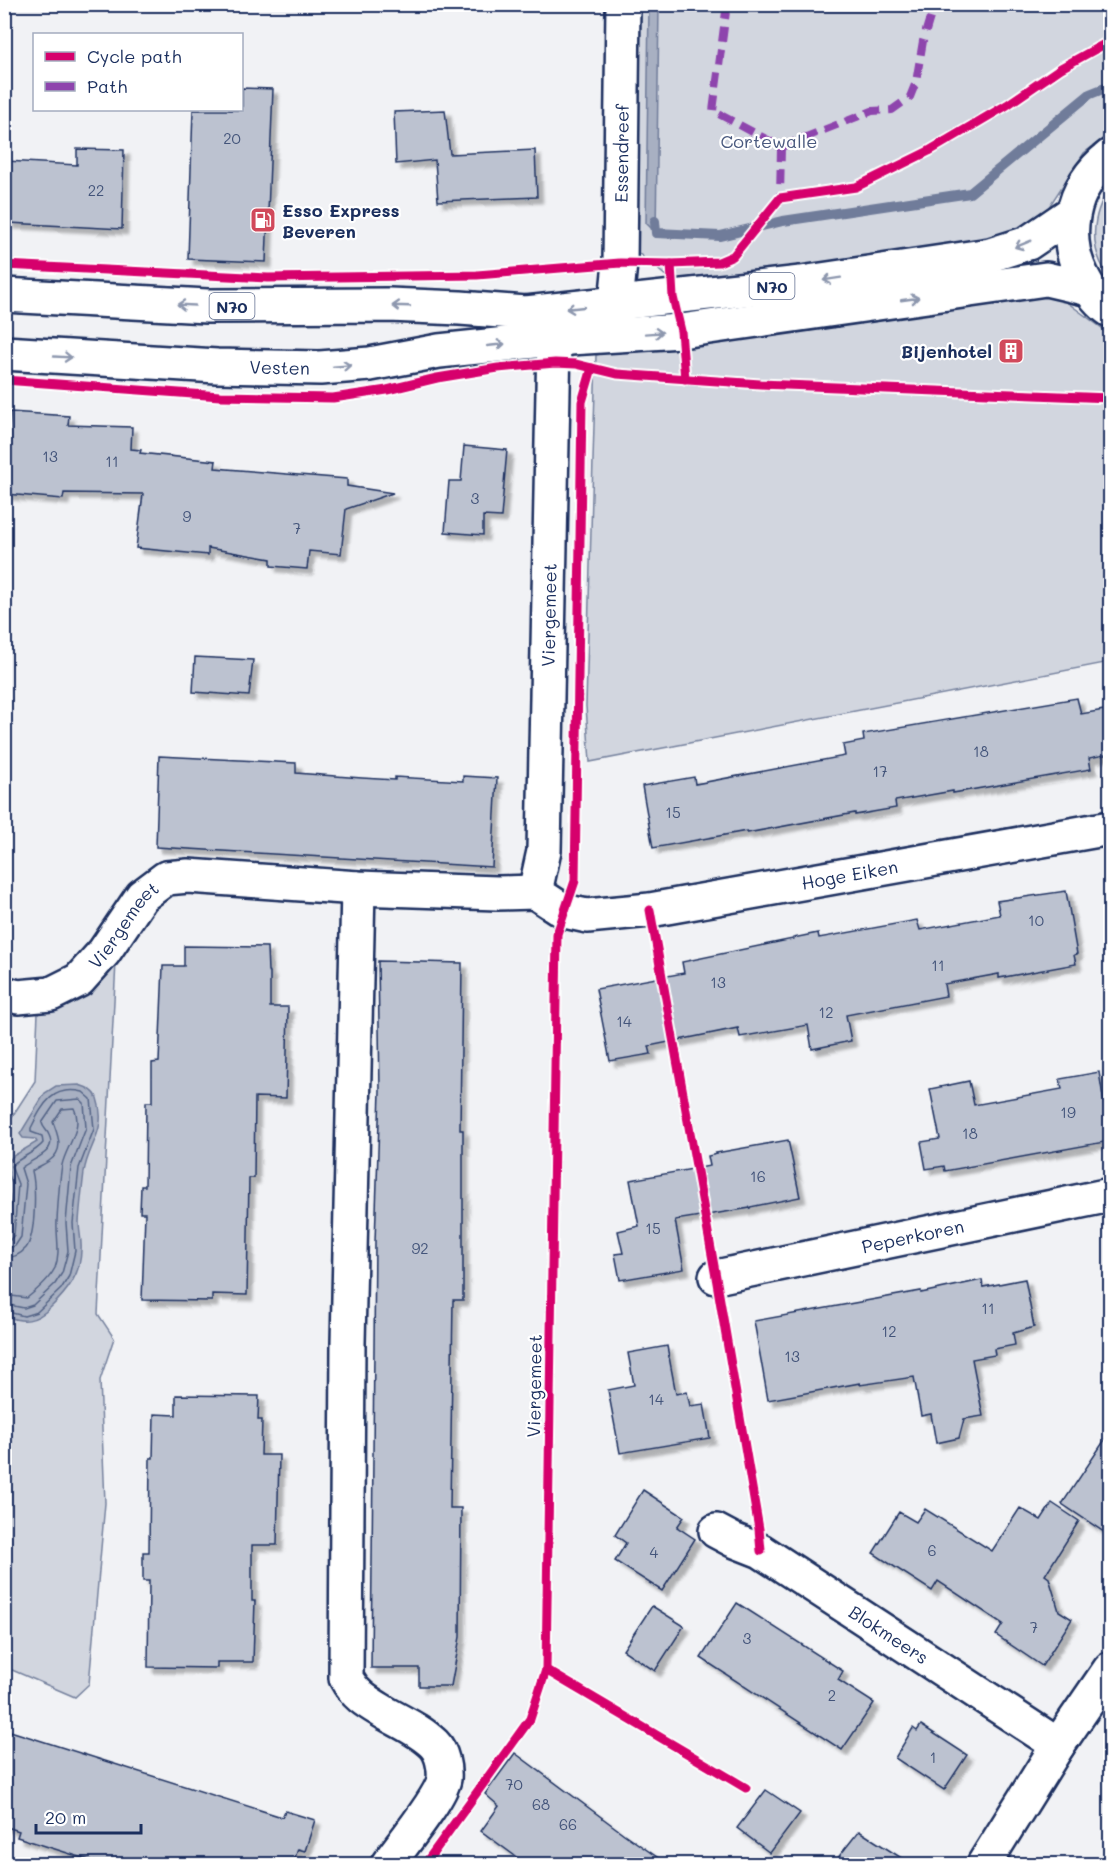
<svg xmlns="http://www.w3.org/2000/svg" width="1115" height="1869" viewBox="0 0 1115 1869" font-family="Mali,sans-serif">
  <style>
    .green { fill: #d2d6df; stroke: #76829e; stroke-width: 1.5 }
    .water { fill: #a8b0c2; stroke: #707c9a; stroke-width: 1.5 }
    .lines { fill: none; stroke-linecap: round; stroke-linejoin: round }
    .shore { stroke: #536386; stroke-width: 1.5 }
    .stream { stroke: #707c9a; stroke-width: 10 }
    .building { fill: #bcc2d0; stroke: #1b2f5e; stroke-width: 1.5; filter: url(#shadow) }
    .street-casing { stroke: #1b2f5e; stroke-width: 38 }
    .primary-casing { stroke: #1b2f5e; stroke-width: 38 }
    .street { stroke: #fff; stroke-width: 33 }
    .primary { stroke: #fff; stroke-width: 33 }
    .quiet { stroke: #8e44ad; stroke-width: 8; stroke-dasharray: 15 8; stroke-linecap: butt }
    .cycleway-casing { stroke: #fff; stroke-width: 13 }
    .cycleway { stroke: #d6006c; stroke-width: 9 }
    .oneway { stroke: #8d97ae }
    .labels { text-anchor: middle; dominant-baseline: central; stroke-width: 4.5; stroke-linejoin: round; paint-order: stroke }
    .number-label { font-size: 15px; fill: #43547a }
    .shield { fill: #fff; stroke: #5f6d8e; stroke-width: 1.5 }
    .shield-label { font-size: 16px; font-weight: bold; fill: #1b2f5e }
    .park-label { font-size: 18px; fill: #49597e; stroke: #fff }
    .street-label { font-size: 18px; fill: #1b2f5e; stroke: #fff }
    .poi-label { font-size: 18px; font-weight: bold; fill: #1b2f5e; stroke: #fff; text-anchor: start }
  </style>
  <defs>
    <filter id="shadow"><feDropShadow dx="5.5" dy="5.5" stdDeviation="1.5" flood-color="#0004"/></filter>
  </defs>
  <rect width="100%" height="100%" fill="#f1f2f5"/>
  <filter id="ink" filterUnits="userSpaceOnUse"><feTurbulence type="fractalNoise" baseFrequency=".0167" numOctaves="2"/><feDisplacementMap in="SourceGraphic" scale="12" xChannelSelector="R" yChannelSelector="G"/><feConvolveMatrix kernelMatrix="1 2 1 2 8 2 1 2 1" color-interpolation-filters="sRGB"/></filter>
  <g filter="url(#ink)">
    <g class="green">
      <polygon points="633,5 1110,5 1110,133 1084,153 1039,222 991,245 679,287 630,246"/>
      <path d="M1110,188V277C1088,251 1091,214 1110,188Z"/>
      <polygon points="1057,295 1110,334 1110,662 590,762 586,706 596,355 652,345 988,296"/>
      <polygon points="116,962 98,1314 114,1338 100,1380 105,1503 89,1684 75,1697 5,1667 4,1129 35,1081 38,1013"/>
    </g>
    <g class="water">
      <polygon points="649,5 659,5 656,233 646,223"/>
      <path d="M79,1085C86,1087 95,1090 97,1098C108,1131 88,1144 84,1172C82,1189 80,1206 79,1222C79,1232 82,1241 81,1250C81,1274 67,1292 50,1308C35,1322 24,1323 5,1316V1236L8,1234L12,1190V1184L6,1165L13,1156L37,1142L35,1139L23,1138L20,1134L45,1093L56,1086Z"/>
    </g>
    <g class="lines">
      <g class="shore">
        <path d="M4,1241L10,1240L14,1235L18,1184L11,1166C20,1157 35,1153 43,1143L42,1136L31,1132V1128C43,1104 52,1085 83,1092L91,1099L94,1129L79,1168L73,1223L75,1251L69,1276L61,1289L37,1312L24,1316L4,1311"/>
        <path d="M4,1249L15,1246L21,1237L26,1184L21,1168C31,1159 58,1153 49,1135C47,1130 43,1128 42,1123L57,1101L80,1099L84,1103L86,1128L71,1167L66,1223L68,1251L62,1273L55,1284L33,1305L24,1308L4,1304"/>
        <path d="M4,1258C13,1258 20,1255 26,1248C36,1235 36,1187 32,1171C37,1167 43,1165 49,1161C65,1150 58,1136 53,1122L62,1109L74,1108C84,1128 66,1146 62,1165C59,1183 58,1203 57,1221C56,1237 61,1252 55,1268C49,1280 37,1290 27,1298L4,1295"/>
      </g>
      <polyline class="stream" points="655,221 656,233 720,236 783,221 970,193 1090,94 1110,86"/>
    </g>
    <g class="building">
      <polygon points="242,88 273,89 266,262 188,259 193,110 242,110"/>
      <polygon points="445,110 450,154 535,150 537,197 438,201 435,160 396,164 394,112"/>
      <polygon points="77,149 124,150 122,229 9,223 10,201 4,200 6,161 77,165"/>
      <polygon points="10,412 69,416 68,425 132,427 131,449 141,450 140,453 216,461 215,468 347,479 347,486 393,493 346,509 341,554 309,551 307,569 271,566 271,559 208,548 208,555 136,548 143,494 64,493 63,499 6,494"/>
      <polygon points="464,446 507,450 501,517 483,516 483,535 445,532 449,481 461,481"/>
      <polygon points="195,657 253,660 249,696 193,692"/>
      <polygon points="1077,698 1081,714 1110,709 1110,754 1089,758 1091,769 953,793 953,791 895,801 896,808 855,815 855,813 747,833 747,831 653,848 642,786 694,777 695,784 845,756 843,745 864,741 863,734"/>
      <polygon points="159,756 296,763 296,773 362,778 395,780 395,777 463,781 463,776 497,778 492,867 156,847"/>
      <polygon points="1066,891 1077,954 1074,955 1076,964 999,978 999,974 944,984 946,996 846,1015 851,1041 812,1049 808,1025 740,1037 738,1028 649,1046 651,1054 610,1061 596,989 684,973 682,962 793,939 793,938 818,933 819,938 917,920 920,930 1000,915 997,901"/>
      <polygon points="184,946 267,947 268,971 270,972 270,1007 288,1007 286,1098 255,1097 254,1178 249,1178 247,1295 212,1294 212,1301 142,1300 145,1213 140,1213 141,1186 145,1186 146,1102 152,1102 152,1063 159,1062 163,966 184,966"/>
      <polygon points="378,961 462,963 460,1130 463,1130 463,1300 453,1300 450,1508 461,1508 460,1637 451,1686 419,1686 419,1668 371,1668 375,1242 380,1091"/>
      <polygon points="1099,1072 1110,1141 945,1171 944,1166 926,1169 921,1142 940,1139 930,1089 969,1081 974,1105 1062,1089 1060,1079"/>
      <polygon points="788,1140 800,1197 750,1207 750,1208 675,1220 684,1269 620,1280 615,1254 623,1253 618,1231 639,1226 630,1180 710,1166 708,1156 717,1154 716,1153"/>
      <polygon points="1025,1279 1034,1327 1013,1333 1015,1345 994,1349 995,1355 972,1359 983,1416 964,1419 959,1438 936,1443 931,1414 921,1416 914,1377 860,1385 860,1383 768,1400 754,1321 921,1291 921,1293 982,1280 983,1287"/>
      <polygon points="667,1346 676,1394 687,1392 690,1406 704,1404 710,1438 620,1453 608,1390 634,1385 628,1353"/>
      <polygon points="176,1395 259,1396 258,1420 262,1420 261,1455 279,1455 277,1545 252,1545 252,1601 255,1601 253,1662 217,1662 217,1668 148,1667 149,1581 143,1581 143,1552 149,1552 150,1458 153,1458 154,1414 176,1415"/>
      <polygon points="1110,1432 1110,1536 1062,1504"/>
      <polygon points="643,1490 684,1517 677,1527 695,1539 662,1591 615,1561 626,1543 615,1535"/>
      <polygon points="1052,1503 1079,1521 1045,1575 1049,1578 1059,1611 1072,1619 1042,1666 996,1635 1003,1624 938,1581 932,1591 873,1553 899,1512 916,1522 925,1509 992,1551 1020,1508 1041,1520"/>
      <polygon points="737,1603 843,1671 838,1680 874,1703 842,1750 701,1658"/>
      <polygon points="652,1606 684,1626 655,1671 623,1650"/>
      <polygon points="921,1725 967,1755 944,1790 895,1758 913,1728 917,1731"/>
      <polygon points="4,1729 282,1817 285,1811 315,1820 305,1851 298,1849 293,1864 102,1864 17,1837 19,1831 4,1826"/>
      <polygon points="515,1753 624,1834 667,1864 526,1864 481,1831 499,1806 485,1794"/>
      <polygon points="766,1790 800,1813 770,1853 737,1828"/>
      <polygon points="859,1831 911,1864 833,1864"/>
    </g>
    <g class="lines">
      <g class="street-casing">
        <g id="street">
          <path id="s1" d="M616,303L620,263L623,4"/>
          <path d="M358,888L348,1343L346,1678C356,1697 369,1703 387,1714C403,1723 421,1731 434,1744C442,1752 445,1768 444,1779C441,1797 400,1847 388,1864"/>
          <path id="s2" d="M535,892L544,851L554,339"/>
          <path id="s3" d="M4,993L18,997L51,994L79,980L104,952L142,896L166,878L188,876L358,888L497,893L535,892L564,911L587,916L650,910L1110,828"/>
          <path id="s4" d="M716,1277L1110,1195"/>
          <path id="s5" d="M716,1531L733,1540L761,1551L1058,1745"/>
          <polyline points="984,1864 1058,1745 1110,1669"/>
        </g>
      </g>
      <g class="primary-casing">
        <g id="primary">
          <path d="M1110,156C1070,187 1060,239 1086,283C1091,292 1101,304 1110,310"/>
          <polyline points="4,295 207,306 389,305 460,308 526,313 801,283 990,255 1028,243 1072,213"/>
          <path id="s6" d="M4,353L217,366L320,368L370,364L439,351L554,339L681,331L1046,279L1089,289"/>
        </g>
      </g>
      <use href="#street" class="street"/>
      <use href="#primary" class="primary"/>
      <g class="quiet">
        <polyline points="727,4 713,111 781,147 780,198"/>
        <polyline points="781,147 872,111 892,110 910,97 916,82 923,41 934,4"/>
      </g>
      <g class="cycleway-casing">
        <g id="cycleway">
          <polyline points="671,264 673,297 681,331 685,379"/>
          <polyline points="4,265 268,278 477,275 620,263 671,264 719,262 733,256 780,198 856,187 929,151 1007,105 1061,68 1110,41"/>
          <polyline points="4,380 220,396 333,398 387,390 437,378 498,368 555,363 576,364 617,374 760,384 1110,398"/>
          <polyline points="650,910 716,1277 759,1529 761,1551"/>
          <polyline points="546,1670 746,1788"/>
          <polyline points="425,1864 530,1719 546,1670 557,934 575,881 582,402 592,368"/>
        </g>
      </g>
      <use href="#cycleway" class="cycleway"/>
    </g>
    <defs><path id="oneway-shaft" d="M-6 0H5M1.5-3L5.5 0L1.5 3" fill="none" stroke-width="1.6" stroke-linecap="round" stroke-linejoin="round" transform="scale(1.5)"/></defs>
    <g class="oneway">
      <use href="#oneway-shaft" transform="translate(1023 244) rotate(158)"/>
      <use href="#oneway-shaft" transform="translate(832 279) rotate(171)"/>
      <use href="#oneway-shaft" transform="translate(910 299) rotate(-8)"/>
      <use href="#oneway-shaft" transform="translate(186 305) rotate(-177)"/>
      <use href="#oneway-shaft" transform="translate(401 306) rotate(-178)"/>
      <use href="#oneway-shaft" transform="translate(575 308) rotate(174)"/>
      <use href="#oneway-shaft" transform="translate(654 333) rotate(-4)"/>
      <use href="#oneway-shaft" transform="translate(496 345) rotate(-6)"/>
      <use href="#oneway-shaft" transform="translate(63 357) rotate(3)"/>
      <use href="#oneway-shaft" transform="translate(342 366) rotate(-5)"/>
    </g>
  </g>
  <defs>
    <g id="fuel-square" transform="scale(1.35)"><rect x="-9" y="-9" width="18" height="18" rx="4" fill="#d1495b" stroke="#fff"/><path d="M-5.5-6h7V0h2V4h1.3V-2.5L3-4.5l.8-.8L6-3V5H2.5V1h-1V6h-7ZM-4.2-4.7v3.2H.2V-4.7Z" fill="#fff"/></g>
    <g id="building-square" transform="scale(1.35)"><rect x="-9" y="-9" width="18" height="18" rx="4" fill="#d1495b" stroke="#fff"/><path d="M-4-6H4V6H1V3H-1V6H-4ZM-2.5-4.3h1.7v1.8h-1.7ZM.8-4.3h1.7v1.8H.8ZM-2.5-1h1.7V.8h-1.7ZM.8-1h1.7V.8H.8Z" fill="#fff"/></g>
  </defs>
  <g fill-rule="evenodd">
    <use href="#fuel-square" x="263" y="220"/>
    <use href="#building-square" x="1011" y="351"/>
  </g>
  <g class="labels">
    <g class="number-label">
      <text x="232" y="138">20</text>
      <text x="96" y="190">22</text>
      <text x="50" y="456">13</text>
      <text x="112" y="461">11</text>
      <text x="475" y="498">3</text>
      <text x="187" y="516">9</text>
      <text x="297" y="528">7</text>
      <text x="981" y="751">18</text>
      <text x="880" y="771">17</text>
      <text x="673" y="812">15</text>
      <text x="1036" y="920">10</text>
      <text x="938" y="965">11</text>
      <text x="718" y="982">13</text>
      <text x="826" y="1012">12</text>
      <text x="624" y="1021">14</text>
      <text x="1068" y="1112">19</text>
      <text x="970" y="1133">18</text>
      <text x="758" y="1176">16</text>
      <text x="653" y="1228">15</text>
      <text x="420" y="1248">92</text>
      <text x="988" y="1308">11</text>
      <text x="889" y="1331">12</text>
      <text x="792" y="1356">13</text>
      <text x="656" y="1399">14</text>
      <text x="932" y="1550">6</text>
      <text x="654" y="1552">4</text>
      <text x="1034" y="1627">7</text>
      <text x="747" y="1638">3</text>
      <text x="832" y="1695">2</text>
      <text x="933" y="1757">1</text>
      <text x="514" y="1784">70</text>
      <text x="541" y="1804">68</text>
      <text x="568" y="1824">66</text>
    </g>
    <g class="shield">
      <rect x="749.5" y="273" width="45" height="26" rx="4.5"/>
      <rect x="209.5" y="293" width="45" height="26" rx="4.5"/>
    </g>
    <g class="shield-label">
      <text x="772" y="286">N70</text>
      <text x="232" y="306">N70</text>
    </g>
    <g class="park-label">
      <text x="769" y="141">Cortewalle</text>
    </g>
    <g class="street-label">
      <text stroke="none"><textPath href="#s1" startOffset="150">Essendreef</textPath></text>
      <text stroke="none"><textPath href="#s6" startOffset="276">Vesten</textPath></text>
      <text stroke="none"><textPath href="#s2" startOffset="278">Viergemeet</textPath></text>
      <text stroke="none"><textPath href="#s3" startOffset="908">Hoge Eiken</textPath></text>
      <text stroke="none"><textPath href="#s3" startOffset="150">Viergemeet</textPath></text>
      <text stroke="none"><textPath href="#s4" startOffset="201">Peperkoren</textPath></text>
      <text transform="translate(534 1386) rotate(-89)">Viergemeet</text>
      <text stroke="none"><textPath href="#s5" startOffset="202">Blokmeers</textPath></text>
    </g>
    <g class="poi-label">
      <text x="282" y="210">Esso Express<tspan x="282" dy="21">Beveren</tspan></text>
      <text x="992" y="351" text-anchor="end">Bijenhotel</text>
    </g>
  </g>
  <rect width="1115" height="1869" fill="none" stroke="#fff" stroke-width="24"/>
  <rect x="12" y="12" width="1091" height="1845" fill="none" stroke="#1b2f5e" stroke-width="2" filter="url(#ink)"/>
  <rect x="33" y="33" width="210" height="78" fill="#ffffff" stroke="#a4acbf" stroke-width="1.5"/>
  <rect x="45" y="52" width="30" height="9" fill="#d6006c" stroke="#a4acbf" stroke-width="1.5"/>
  <text x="87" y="63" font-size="18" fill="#1b2f5e">Cycle path</text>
  <rect x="45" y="82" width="30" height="9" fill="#8e44ad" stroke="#a4acbf" stroke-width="1.5"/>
  <text x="87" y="93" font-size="18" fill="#1b2f5e">Path</text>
  <path d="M36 1824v9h105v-9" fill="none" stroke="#1b2f5e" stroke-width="3"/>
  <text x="45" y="1824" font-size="18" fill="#1b2f5e" stroke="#ffffff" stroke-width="4.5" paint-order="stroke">20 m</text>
</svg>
